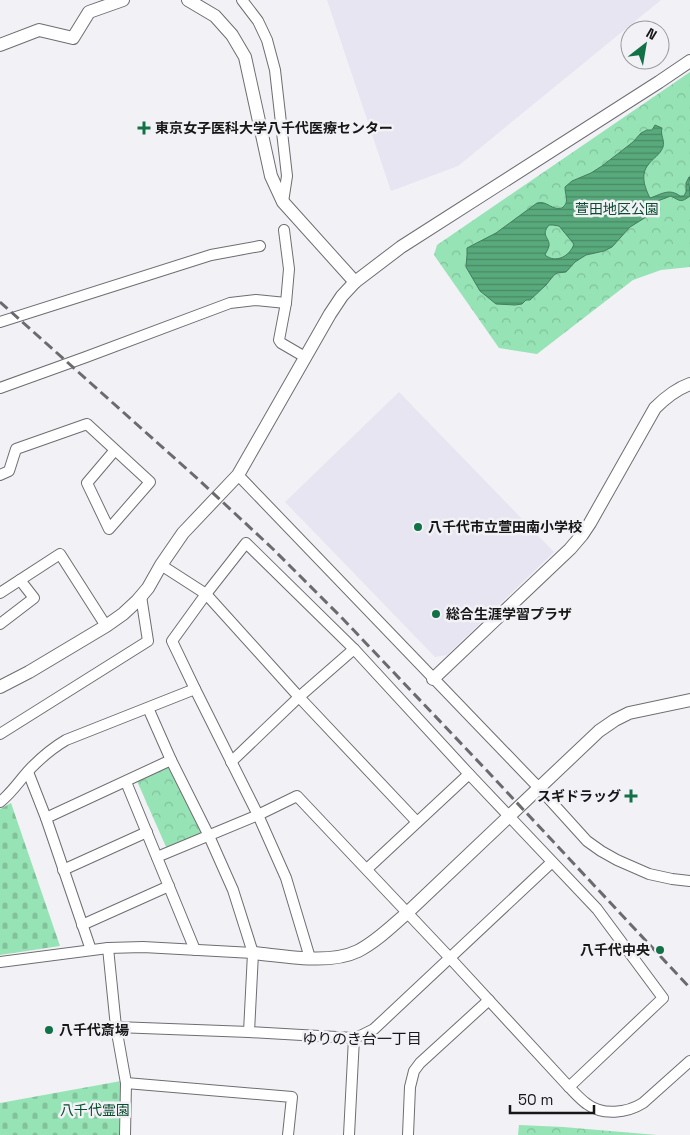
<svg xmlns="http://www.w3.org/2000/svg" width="690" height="1135" viewBox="0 0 690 1135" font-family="'Space Grotesk','Noto Sans JP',sans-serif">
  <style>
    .built { fill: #e6e5f1 }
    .forest { fill: url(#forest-crowns) }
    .cemetery { fill: url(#cemetery-stones) }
    .water { fill: url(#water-rules); stroke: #447e5e; fill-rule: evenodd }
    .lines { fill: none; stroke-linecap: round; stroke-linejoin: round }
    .minor-casing { stroke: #6e6e72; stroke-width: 12 }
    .tertiary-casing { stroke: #6e6e72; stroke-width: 14 }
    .minor { stroke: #fff; stroke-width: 10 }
    .tertiary { stroke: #fff; stroke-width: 12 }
    .rail { stroke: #6b6b6d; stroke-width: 3; stroke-dasharray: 10 5; stroke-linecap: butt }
    .poi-dot { fill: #127146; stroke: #f1f1f6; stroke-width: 2 }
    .labels { text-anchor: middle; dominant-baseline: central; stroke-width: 5; stroke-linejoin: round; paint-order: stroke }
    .poi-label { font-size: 14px; font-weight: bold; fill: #171718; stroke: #f1f1f6; text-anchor: start }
    .park-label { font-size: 14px; fill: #094c2e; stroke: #f1f1f6 }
    .neighbourhood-label { font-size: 15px; fill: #171718; stroke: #f1f1f6 }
  </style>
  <defs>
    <pattern id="forest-crowns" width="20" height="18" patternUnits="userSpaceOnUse" patternTransform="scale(1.25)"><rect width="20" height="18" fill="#96e3b5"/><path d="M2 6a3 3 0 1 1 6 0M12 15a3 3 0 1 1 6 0" fill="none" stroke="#81c29b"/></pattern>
    <pattern id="cemetery-stones" width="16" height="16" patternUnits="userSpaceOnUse" patternTransform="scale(1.25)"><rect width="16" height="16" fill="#96e3b5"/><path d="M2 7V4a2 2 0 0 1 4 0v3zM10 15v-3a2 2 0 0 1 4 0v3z" fill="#81c29b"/></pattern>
    <pattern id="water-rules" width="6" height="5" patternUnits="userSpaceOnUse" patternTransform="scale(1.25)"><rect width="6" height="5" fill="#58aa7c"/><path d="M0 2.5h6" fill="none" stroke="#488965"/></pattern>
  </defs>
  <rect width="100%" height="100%" fill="#f1f1f6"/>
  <g class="built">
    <polygon points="327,0 661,0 458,166 391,191"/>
    <polygon points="399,392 554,552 447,655 435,657 285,502"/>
  </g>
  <g class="forest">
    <polygon points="690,72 690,267 661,270 633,280 537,354 499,348 434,255 437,245"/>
    <polygon points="166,767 171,769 203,830 201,836 167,849 137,781"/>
    <polygon points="519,1125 563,1127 657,1135 518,1135"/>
  </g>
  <g class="cemetery">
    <polygon points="11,803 60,946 0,955 0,809"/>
    <polygon points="121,1081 119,1135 0,1135 0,1103"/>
  </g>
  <path class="water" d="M655,125L662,128C660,135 665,140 663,147C660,155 653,158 648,165C640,175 645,188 650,198C662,194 669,188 680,196H684L686,192V183L689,177H690L689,182L690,196C681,203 680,201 671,196L652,203L653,210L651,214L630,227L612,247L604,251L586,255L575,262L566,272L557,273L554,275L546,285L530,300H526L522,304L515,305L496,304L480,291L466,267L467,255V248L496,233L537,203C547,200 552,211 562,208C570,202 565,196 565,187L572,181L591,173L602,166L633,142L641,133L647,130H652ZM549,225H553L559,226L574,244C570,256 556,264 545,255C546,252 548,250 549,246C550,237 540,236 549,225Z"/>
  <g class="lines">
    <g class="minor-casing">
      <g id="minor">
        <polyline points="242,0 258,21 267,40 275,70 287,176 283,202"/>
        <polyline points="284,230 289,269 286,303 279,340 281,343 305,357"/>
        <polyline points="0,322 211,255 260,246"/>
        <polyline points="0,388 86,357 230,303 256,300 286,303"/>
        <polyline points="0,475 9,471 16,449 87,424 150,482 109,529 87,483 115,450"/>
        <polyline points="238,475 539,788 587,841 601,851 617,860 649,874 672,879 690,881"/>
        <polyline points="161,565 206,594 299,697 417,822"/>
        <polyline points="0,593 60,554 106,626"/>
        <polyline points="0,624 34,598 20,580"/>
        <polyline points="148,708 171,760"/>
        <polyline points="0,734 148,641 141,596"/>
        <polyline points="231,762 299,697 354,649"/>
        <polyline points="28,772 46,818 91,950"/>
        <polyline points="126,782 195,950"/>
        <path d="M0,802C13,792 21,778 32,767C42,757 54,747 66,740L195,689"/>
        <polyline points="46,818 171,760 209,836 233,890 253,953 249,1032"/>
        <path d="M157,857L258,815L297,796L450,958L569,1087C575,1093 580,1099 587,1104C603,1116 627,1113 643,1103L690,1061"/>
        <polyline points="367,869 469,774"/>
        <polyline points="63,870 147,832"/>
        <polyline points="82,925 169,886"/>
        <polyline points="108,948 116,1027 126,1083 125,1135"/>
        <polyline points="310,958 286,878 258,815 195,689 172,641 206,594 246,543 354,649 469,774 597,909 663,998 569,1087"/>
        <polyline points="0,962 108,948 143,947 253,953"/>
        <polyline points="116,1027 249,1032 354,1038 362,1035 374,1029 552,862"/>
        <polyline points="126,1083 292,1097 288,1135"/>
        <polyline points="349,1135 354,1038"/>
        <polyline points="408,1135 410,1087 414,1071 420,1063 489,1000"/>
      </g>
    </g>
    <g class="tertiary-casing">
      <g id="tertiary">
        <polyline points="188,0 215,16 232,35 245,57 271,176 283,202 355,282"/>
        <polyline points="0,45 39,30 73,38 89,12 123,0"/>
        <path d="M433,679L570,549L582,535L590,523L655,408C665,398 676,389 690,384"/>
        <polyline points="0,687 29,672 106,626 123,614 137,601 148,588 161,565 183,533 238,475 330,314 342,296 355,282 401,247 659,82 690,61"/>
        <path d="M253,953C285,956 329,965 358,951C376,942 392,926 407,913L599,731L615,720L629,713L690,700"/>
      </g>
    </g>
    <use href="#minor" class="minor"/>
    <use href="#tertiary" class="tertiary"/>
    <polyline class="rail" points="0,302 199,480 273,549 343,619 491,775 690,988"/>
  </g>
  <g class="poi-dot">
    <path d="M141.5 120.5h5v5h5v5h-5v5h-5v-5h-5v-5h5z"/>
    <circle cx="418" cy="527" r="5"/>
    <circle cx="436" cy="614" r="5"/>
    <path d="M628.5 788.5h5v5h5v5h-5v5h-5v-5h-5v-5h5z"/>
    <circle cx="660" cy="950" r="5"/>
    <circle cx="49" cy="1030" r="5"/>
  </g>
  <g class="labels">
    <g class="poi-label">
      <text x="155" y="128">東京女子医科大学八千代医療センター</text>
      <text x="428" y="527">八千代市立萱田南小学校</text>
      <text x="446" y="614">総合生涯学習プラザ</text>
      <text x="621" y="796" text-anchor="end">スギドラッグ</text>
      <text x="650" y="950" text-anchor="end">八千代中央</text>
      <text x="59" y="1030">八千代斎場</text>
    </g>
    <g class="park-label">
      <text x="617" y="209">萱田地区公園</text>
      <text x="95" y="1110">八千代霊園</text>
    </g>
    <g class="neighbourhood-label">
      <text x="362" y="1038">ゆりのき台一丁目</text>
    </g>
  </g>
  <g transform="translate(645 45) rotate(31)"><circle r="24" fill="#f1f1f6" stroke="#9a9a9d"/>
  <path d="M0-4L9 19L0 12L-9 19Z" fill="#127146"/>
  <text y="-8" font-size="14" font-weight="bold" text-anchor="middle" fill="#171718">N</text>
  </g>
  <path d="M510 1105v8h84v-8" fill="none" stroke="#171718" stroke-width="2.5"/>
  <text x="518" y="1105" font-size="15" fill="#171718" stroke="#f1f1f6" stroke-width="4" paint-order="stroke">50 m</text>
</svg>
